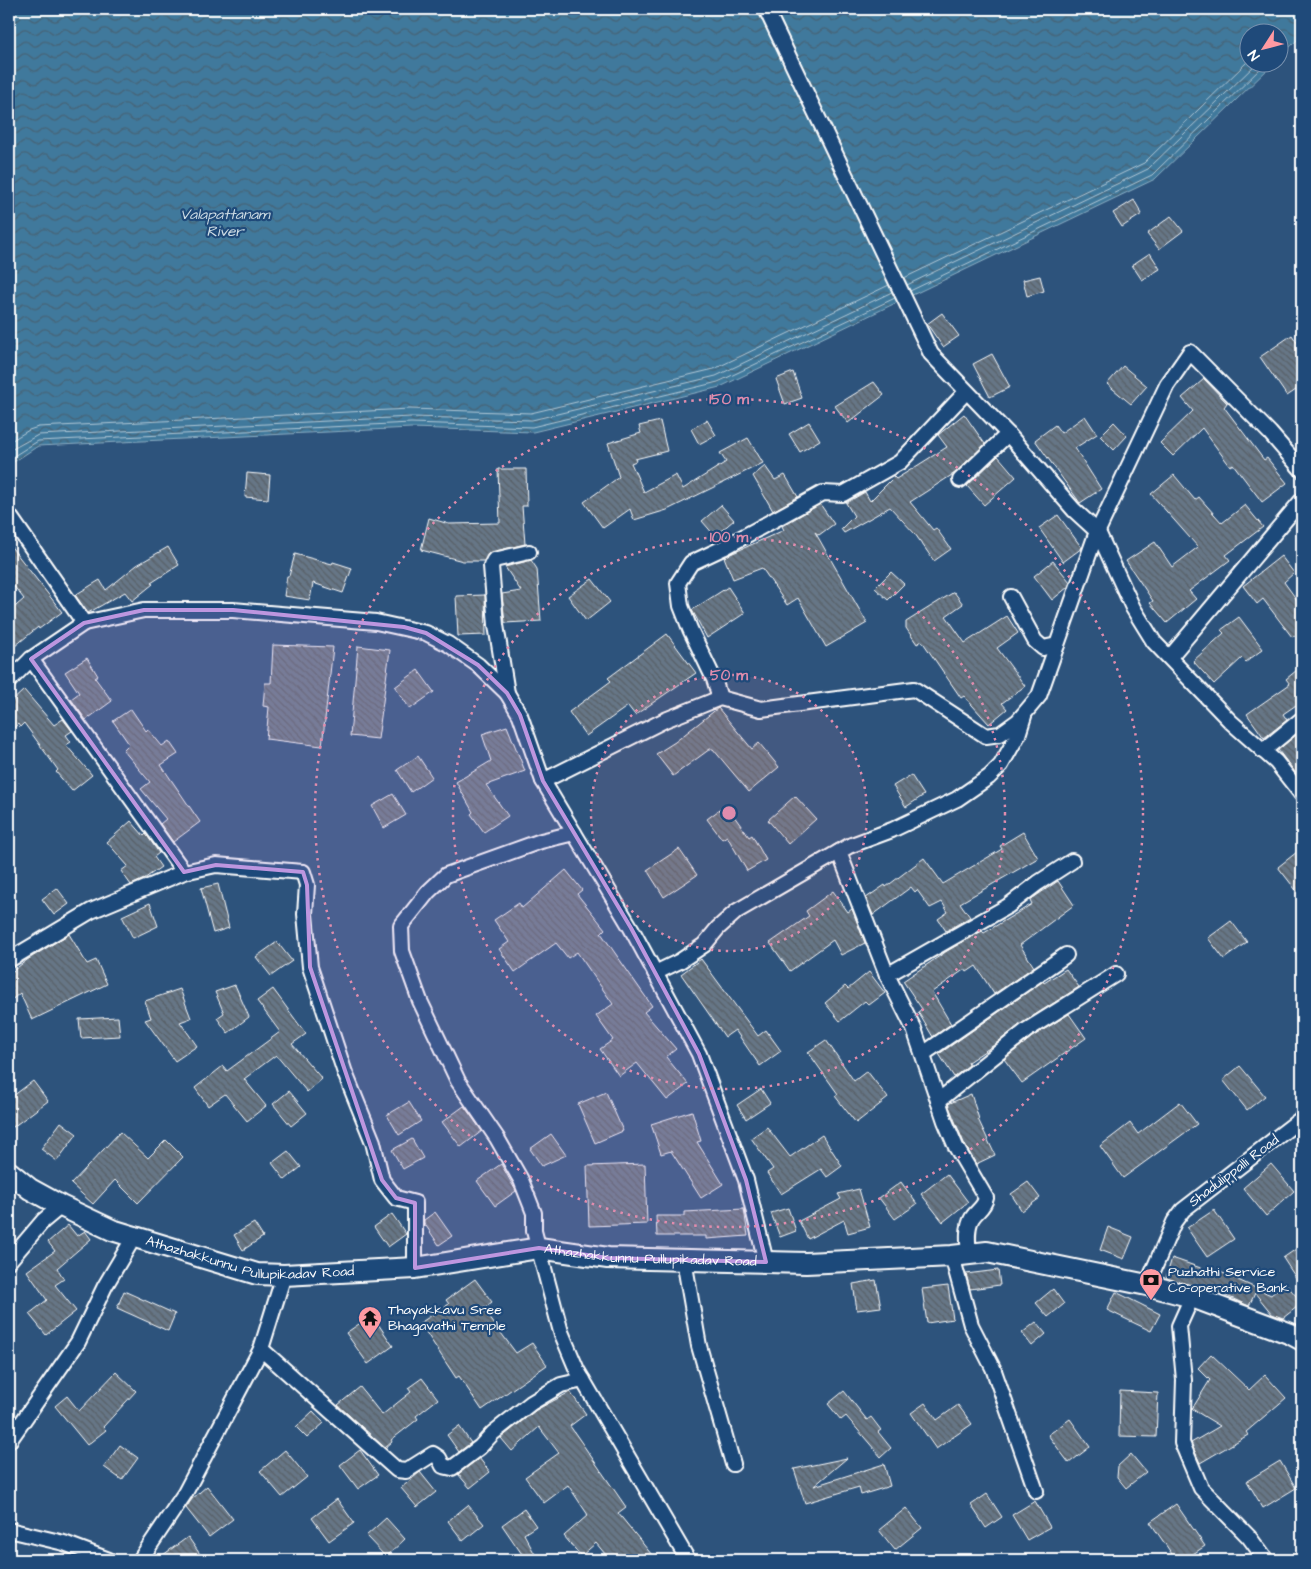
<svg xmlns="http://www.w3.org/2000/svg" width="1311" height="1569" viewBox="0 0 1311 1569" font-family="'Architects Daughter',sans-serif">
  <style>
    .water { fill: url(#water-waves); stroke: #8dafc4 }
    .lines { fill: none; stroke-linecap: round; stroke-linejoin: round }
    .shore { stroke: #b3c9d7; stroke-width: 1 }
    .building { fill: url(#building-back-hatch); stroke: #fff }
    .street-casing { stroke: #fff; stroke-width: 18 }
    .secondary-casing { stroke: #fff; stroke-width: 24 }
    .street { stroke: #1f4a7a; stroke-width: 14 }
    .secondary { stroke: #1f4a7a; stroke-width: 20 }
    .marked { fill: #bd96df; fill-opacity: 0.2; stroke: #bd96df; stroke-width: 4; stroke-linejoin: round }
    .ring { fill: none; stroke: #e08cad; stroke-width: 2.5; stroke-dasharray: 2.5 5 }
    .labels { text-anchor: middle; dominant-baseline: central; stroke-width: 4.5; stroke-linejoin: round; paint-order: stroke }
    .street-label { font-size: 14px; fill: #fff; stroke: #1f4a7a }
    .poi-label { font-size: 14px; fill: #fff; stroke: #1f4a7a; text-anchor: start }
    .water-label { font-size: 15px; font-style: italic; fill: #d0dee6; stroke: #1f4a7a }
    .centre { fill: #e08cad; stroke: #1f4a7a; stroke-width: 2.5 }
    .ring-label { font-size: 15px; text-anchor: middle; font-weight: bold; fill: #e08cad; stroke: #1f4a7a; stroke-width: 4.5; stroke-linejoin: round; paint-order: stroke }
  </style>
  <defs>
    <pattern id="water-waves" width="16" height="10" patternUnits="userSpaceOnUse" patternTransform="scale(1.25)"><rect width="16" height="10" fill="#41799c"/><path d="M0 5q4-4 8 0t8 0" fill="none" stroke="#466274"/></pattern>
    <pattern id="building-back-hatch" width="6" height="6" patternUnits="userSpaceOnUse" patternTransform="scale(1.25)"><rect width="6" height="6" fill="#667686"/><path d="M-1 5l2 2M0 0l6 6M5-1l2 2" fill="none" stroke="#585f66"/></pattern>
  </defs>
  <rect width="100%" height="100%" fill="#2d537c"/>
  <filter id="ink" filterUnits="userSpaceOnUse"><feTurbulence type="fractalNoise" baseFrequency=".02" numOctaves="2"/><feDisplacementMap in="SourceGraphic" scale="10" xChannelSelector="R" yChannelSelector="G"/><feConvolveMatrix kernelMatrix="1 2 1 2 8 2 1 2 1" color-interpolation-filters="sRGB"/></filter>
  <g filter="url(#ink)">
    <polygon class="water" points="9,9 1302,9 1302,35 1279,58 1278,32 1248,32 1248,62 1274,63 1155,179 720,387 533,432 411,428 38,446 9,465"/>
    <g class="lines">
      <g class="shore">
        <polyline points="904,278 1144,163 1248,61"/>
        <polyline points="907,285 1148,169 1258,62"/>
        <polyline points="910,291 1152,175 1267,62"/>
        <polyline points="9,442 29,430 38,427 410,409 531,413 714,369 889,285"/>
        <polyline points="9,451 38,435 411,417 532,420 716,376 892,292"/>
        <polyline points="9,459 38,441 411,423 532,427 718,382 895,298"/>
      </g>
    </g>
    <g class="building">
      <polygon points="1134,200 1142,214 1122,227 1113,213"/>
      <polygon points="1171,216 1183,231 1159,249 1147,234"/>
      <polygon points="1150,253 1160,269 1142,280 1132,265"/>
      <polygon points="1040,276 1044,291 1027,296 1023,280"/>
      <polygon points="942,313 959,336 943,347 927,324"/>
      <polygon points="1292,335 1302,350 1302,386 1287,396 1260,357"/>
      <polygon points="992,354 1010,387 990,397 973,364"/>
      <polygon points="1123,366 1147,386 1131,404 1107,384"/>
      <polygon points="793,372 802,398 785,404 776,379"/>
      <polygon points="1204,379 1227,403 1224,407 1264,460 1267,458 1287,483 1262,502 1233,464 1230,466 1202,428 1173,456 1160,443 1193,411 1182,398"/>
      <polygon points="874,382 884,395 848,423 835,406"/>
      <polygon points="964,414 985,444 955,473 910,502 933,530 936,528 951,549 934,561 915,534 890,507 844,533 841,529 854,516 846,503 865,492 870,501 894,477 896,479 947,447 938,435"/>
      <polygon points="1085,416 1097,434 1075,448 1101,489 1080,503 1035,440 1055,425 1061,433"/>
      <polygon points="707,420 716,435 699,444 691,429"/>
      <polygon points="660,421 667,451 635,459 636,461 631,463 644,492 676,475 683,489 726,462 720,453 748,438 763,463 667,510 634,520 630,509 603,528 584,502 619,477 608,443 641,433 639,426"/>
      <polygon points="809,422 820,440 800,452 789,434"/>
      <polygon points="1114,422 1127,436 1114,450 1100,436"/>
      <polygon points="998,456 1016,477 984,505 967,486"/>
      <polygon points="765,466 775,480 785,475 798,497 773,511 753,476"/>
      <polygon points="498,469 526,469 527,506 522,506 525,544 492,552 484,561 463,561 421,550 429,518 449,524 500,523"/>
      <polygon points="247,473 270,475 268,499 245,497"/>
      <polygon points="1174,475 1195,500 1199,497 1222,523 1245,505 1263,527 1226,555 1230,560 1189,591 1196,599 1167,623 1150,603 1153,601 1126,561 1155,542 1172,567 1198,547 1151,494"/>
      <polygon points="820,504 834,524 819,535 815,532 867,623 826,647 798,598 787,605 762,568 733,579 724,557 784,530 782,526"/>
      <polygon points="721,505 734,520 715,536 702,521"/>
      <polygon points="1058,515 1082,548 1063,562 1039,528"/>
      <polygon points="9,544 62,612 39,629 38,627 9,651 9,612 24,599 9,580"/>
      <polygon points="168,547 179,565 151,583 153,584 132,601 125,592 88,613 75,595 100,580 106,590 137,565"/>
      <polygon points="295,554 332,564 333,562 352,568 343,593 313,583 310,600 284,596 287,576 289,576"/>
      <polygon points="1281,556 1294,573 1284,582 1302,607 1302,630 1292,637 1263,599 1257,604 1243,586"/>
      <polygon points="531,560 537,569 541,621 505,623 502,594 521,591 505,567"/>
      <polygon points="1053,561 1070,582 1068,587 1052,600 1034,576"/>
      <polygon points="891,572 904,584 888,600 875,588"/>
      <polygon points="592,579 610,602 586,621 568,596"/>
      <polygon points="728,587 745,613 707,638 692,610"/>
      <polygon points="954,592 963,604 946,616 965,643 1007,616 1018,633 997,648 1025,686 1002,703 1007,709 989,724 964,696 961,698 922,641 917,644 906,628 906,622"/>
      <polygon points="485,595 486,635 458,636 456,596"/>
      <polygon points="1239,617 1263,649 1246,662 1242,658 1214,684 1193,661 1224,633 1221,630"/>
      <polygon points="667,634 696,673 635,715 628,706 586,736 569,712 611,681 608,678"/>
      <polygon points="273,645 333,647 322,746 266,739 269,707 263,706 265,683 271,683"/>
      <polygon points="358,646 390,650 378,739 350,736"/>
      <polygon points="87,658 98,676 95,678 112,701 86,720 71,699 79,693 65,672"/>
      <polygon points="1302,666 1302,701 1283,714 1287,720 1264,738 1247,714 1290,684 1286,679"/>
      <polygon points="418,670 434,692 410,709 395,687"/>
      <polygon points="24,690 54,725 63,719 72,731 66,735 71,742 66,745 92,775 72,791 56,772 58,770 24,723 20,727 18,724 9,732 9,704"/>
      <polygon points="718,708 752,749 759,743 779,767 749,792 713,749 710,749 673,776 656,754 675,742"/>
      <polygon points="131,709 146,731 148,729 162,746 169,741 178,754 161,765 200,822 173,842 160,824 166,819 141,789 150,782 123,750 129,744 113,721"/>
      <polygon points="507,726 525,771 486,785 508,816 484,832 471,814 473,812 456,782 491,761 482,734"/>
      <polygon points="1296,735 1302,742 1302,781 1278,750"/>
      <polygon points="418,756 432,777 411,792 397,770"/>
      <polygon points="911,775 924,795 906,807 893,786"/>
      <polygon points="393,794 406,815 384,828 372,806"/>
      <polygon points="795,796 816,819 788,844 768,820"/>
      <polygon points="726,805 749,837 752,835 766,860 747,871 727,836 722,839 707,819"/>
      <polygon points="131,821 144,836 146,834 159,853 154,857 161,867 144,879 131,885 121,871 128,866 107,842"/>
      <polygon points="1023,832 1038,858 960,903 970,917 946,931 938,919 948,912 942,902 930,908 917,890 915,892 911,887 873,915 866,898 885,885 886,887 924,858 943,884 1002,849 1000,846"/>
      <polygon points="1302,848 1302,898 1278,867"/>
      <polygon points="679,849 697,875 664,897 647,870"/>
      <polygon points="566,870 582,890 577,894 605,929 601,933 652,1006 644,1012 676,1049 666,1057 688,1084 667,1100 637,1063 619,1076 600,1049 613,1040 596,1016 613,1004 577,952 568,958 556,943 515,972 499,949 509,942 494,920 519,903 522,908"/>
      <polygon points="1058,881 1074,905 1020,945 1034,967 994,994 976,966 967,972 965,969 932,992 951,1024 933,1037 918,1012 922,1009 903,981 947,951 982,931 984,933 1032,904 1030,900"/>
      <polygon points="218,884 229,928 213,933 201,888"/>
      <polygon points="57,888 69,904 54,915 42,899"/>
      <polygon points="833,891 848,912 852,909 865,943 841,955 833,940 790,971 770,943 809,916 806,911"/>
      <polygon points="150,903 158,926 133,938 122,916"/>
      <polygon points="1231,921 1247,942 1224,959 1208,938"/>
      <polygon points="69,934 87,964 96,960 107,984 32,1020 20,993 9,1002 9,974 27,960"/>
      <polygon points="277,942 292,961 271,976 256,957"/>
      <polygon points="701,959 758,1036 766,1030 781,1051 760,1066 735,1030 725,1037 681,974"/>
      <polygon points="1066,969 1079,987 1022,1023 994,1045 968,1062 969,1065 954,1077 939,1054 1043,981 1044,983"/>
      <polygon points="869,972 885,993 869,1005 865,1001 840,1021 825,1003 845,986 848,989"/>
      <polygon points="235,985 249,1017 228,1033 217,1018 224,1013 215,992"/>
      <polygon points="180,989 191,1018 180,1022 197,1046 175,1061 145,1020 151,1018 145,1001"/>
      <polygon points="273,989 306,1034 292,1044 322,1079 307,1092 276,1055 244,1079 266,1106 247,1121 225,1094 208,1106 195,1088 223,1066 227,1071 280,1032 257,1001"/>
      <polygon points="1069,1014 1086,1038 1022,1083 1004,1059 1032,1037"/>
      <polygon points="118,1017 120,1036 81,1038 79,1019"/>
      <polygon points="826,1040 854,1081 867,1071 888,1098 856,1123 835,1096 838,1094 808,1052"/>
      <polygon points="1240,1066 1265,1096 1247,1110 1223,1080"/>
      <polygon points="33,1081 48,1101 9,1130 9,1099"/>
      <polygon points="761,1089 770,1103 746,1119 737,1105"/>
      <polygon points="289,1091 307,1113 291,1126 273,1104"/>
      <polygon points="606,1092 623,1131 595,1143 578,1104"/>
      <polygon points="971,1094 979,1119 978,1119 995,1155 976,1164 964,1143 948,1104"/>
      <polygon points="409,1102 421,1121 399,1135 387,1115"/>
      <polygon points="1180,1102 1197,1124 1123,1178 1100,1146 1130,1123 1138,1134"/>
      <polygon points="464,1106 482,1131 461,1147 442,1122"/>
      <polygon points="692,1111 701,1141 697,1142 723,1184 701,1198 671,1151 661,1154 651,1124"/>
      <polygon points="61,1122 77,1134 57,1161 41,1149"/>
      <polygon points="767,1127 790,1157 822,1135 842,1166 827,1177 821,1169 781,1194 767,1173 773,1169 751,1138"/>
      <polygon points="120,1132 148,1158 166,1140 183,1157 138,1203 115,1180 93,1204 71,1184"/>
      <polygon points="551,1134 566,1155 542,1166 530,1149"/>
      <polygon points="412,1139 423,1158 403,1169 392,1150"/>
      <polygon points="288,1151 301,1167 285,1180 272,1163"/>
      <polygon points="501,1164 516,1191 495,1206 477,1181"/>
      <polygon points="645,1164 647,1224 589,1226 587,1166"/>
      <polygon points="1271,1164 1294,1191 1266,1216 1243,1188"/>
      <polygon points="947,1174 968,1202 943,1222 921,1194"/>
      <polygon points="901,1182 917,1204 895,1219 879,1198"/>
      <polygon points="1028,1182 1040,1198 1022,1211 1011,1194"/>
      <polygon points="859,1189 870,1227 848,1233 844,1220 808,1239 799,1221 841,1199 838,1194"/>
      <polygon points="788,1208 796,1231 780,1237 771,1213"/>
      <polygon points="744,1209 748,1236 706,1239 706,1236 657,1236 656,1216 684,1216 684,1212"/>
      <polygon points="1214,1210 1234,1239 1207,1257 1187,1228"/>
      <polygon points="435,1212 452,1236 439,1245 424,1223 424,1220"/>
      <polygon points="392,1214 406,1234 388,1247 374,1227"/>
      <polygon points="254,1223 263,1237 243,1250 234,1235"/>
      <polygon points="68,1225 77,1236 85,1231 91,1239 57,1268 64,1279 55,1285 76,1311 46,1335 29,1314 47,1300 27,1271 55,1251 48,1242"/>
      <polygon points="1108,1227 1133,1237 1124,1259 1100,1250"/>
      <polygon points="1302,1245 1302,1287 1283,1258"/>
      <polygon points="1172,1258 1218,1274 1216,1270 1271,1295 1285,1283 1302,1303 1283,1318 1272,1314 1255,1293 1249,1306 1209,1288 1208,1290 1166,1278"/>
      <polygon points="998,1270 1000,1285 970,1289 966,1274"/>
      <polygon points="475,1279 492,1302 483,1309 516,1353 532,1343 547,1365 482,1410 459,1376 456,1378 420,1323 449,1304 446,1300"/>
      <polygon points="876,1280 881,1307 857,1310 853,1284"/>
      <polygon points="948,1286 953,1319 927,1323 922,1289"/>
      <polygon points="1053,1289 1064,1304 1048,1317 1036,1303"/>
      <polygon points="124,1291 175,1314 168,1331 117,1308"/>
      <polygon points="1116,1292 1160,1314 1151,1331 1107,1310"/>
      <polygon points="372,1315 393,1346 368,1364 346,1333"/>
      <polygon points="1036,1322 1046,1334 1032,1346 1022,1333"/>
      <polygon points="1211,1354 1249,1390 1265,1375 1286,1398 1246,1432 1248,1435 1200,1463 1191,1443 1220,1426 1192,1409 1210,1380 1198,1368"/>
      <polygon points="116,1372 136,1391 103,1427 106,1430 87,1445 55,1406 67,1396 79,1411"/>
      <polygon points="422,1378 438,1399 416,1416 418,1419 391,1440 392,1442 385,1448 338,1405 360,1387 382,1415 411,1392 408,1388"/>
      <polygon points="844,1391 867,1420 871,1417 881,1430 878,1432 891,1448 881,1457 846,1416 841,1420 828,1404"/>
      <polygon points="1120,1391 1158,1393 1156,1437 1119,1436"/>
      <polygon points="570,1392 586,1414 570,1426 626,1507 618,1513 656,1560 610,1560 596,1543 581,1556 564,1536 588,1515 568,1485 544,1503 525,1477 559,1453 539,1427 512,1451 501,1438 536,1410"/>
      <polygon points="925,1403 937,1420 958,1405 972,1424 936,1449 911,1413"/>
      <polygon points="313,1411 324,1423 307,1438 296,1427"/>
      <polygon points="1070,1419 1090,1447 1069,1463 1048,1435"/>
      <polygon points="459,1426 471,1443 459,1452 447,1435"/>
      <polygon points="120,1445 138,1458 122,1480 104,1467"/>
      <polygon points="285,1450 307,1477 282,1497 260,1471"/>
      <polygon points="360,1450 378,1475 358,1489 340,1465"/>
      <polygon points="1131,1454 1146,1472 1126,1488 1117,1477 1118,1466"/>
      <polygon points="479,1458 490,1472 470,1488 458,1474"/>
      <polygon points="847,1458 814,1486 884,1464 890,1486 861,1495 859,1487 805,1503 794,1469"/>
      <polygon points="1280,1461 1296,1488 1263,1508 1247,1481"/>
      <polygon points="420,1472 436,1492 417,1507 401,1488"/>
      <polygon points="207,1486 233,1519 209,1537 186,1508 192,1499"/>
      <polygon points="987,1494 1002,1517 986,1528 971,1505"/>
      <polygon points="337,1499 354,1523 329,1541 312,1518"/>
      <polygon points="1035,1501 1050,1527 1027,1540 1012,1515"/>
      <polygon points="1176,1504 1205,1546 1184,1560 1176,1560 1150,1522"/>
      <polygon points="468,1505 484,1524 463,1541 448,1521"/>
      <polygon points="906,1508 922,1528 895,1550 879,1530"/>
      <polygon points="524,1509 536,1526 524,1534 538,1560 526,1560 502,1525"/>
      <polygon points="386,1518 405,1539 386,1557 366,1536"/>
      <polygon points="188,1537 204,1560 156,1560"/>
    </g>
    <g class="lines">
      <g class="street-casing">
        <g id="street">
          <polyline points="766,9 931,354 1008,434 1074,510 1098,532 1133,608 1154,642 1231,722 1276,762 1302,795"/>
          <polyline points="960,480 1008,434"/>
          <polyline points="9,515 84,623"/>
          <polyline points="1011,597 1035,641 1043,648 1057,645"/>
          <polyline points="1170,657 1302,500"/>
          <polyline points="31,659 184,872 216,865 303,872 307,885 305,914 310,967 345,1073 373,1142 382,1180 396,1198 415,1203 415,1268"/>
          <polyline points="9,681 31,659 84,623 144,610 233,610 376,622 426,633 448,644 478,665 507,693 520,715 543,781 665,720 720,698 761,709 914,689 986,736 1000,734 1018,721 1039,696 1095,537 1167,385 1190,352 1270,433 1302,470"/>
          <polyline points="507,693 496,625 491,566 494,560 529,552"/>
          <polyline points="720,698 714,679 690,629 681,606 678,583 691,563 723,548 823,493 843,494 900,462 966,392"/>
          <polyline points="1263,751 1302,719"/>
          <polyline points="543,781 631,928 699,1054 746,1180 766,1262"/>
          <polyline points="574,833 541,841 446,875 428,892 401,926 402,951 420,1001 458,1081 497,1138 521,1180 534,1213 534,1231 561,1332 577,1370 688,1560"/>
          <path d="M839,852L887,975L914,1029L945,1121L956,1147L986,1198C984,1208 977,1210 972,1218C966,1228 968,1243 969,1255"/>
          <polyline points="9,960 91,911 184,872"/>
          <polyline points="655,973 680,961 704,945 718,928 737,911 849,846 892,830 957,799 989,777 1001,765 1018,735 1024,716"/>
          <polyline points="887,975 1008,906 1038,883 1072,861"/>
          <polyline points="923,1054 1066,955"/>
          <polyline points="938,1101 1027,1030 1116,974"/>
          <polyline points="952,1256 971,1325 993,1368 1036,1491"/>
          <polyline points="684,1260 699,1346 733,1464"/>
          <polyline points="9,1261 43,1221 61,1206"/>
          <polyline points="1147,1285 1174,1222 1183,1210 1302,1118"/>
          <polyline points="1192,1297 1179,1326 1184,1380 1182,1443 1201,1488 1249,1537 1266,1560"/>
          <polyline points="261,1349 397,1470 406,1471 433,1454 439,1458 443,1466 452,1468 480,1447 493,1433 531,1403 561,1385 583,1380"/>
          <polyline points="9,1441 78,1342 105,1286 134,1237"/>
          <polyline points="9,1530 64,1543 109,1560"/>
          <polyline points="140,1560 185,1493 261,1349 284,1275"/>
        </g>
      </g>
      <g class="secondary-casing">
        <g id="secondary">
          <path id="s1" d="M9,1172L30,1189L61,1206L112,1230L257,1274L284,1275L415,1268L539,1248L608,1258L806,1263L952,1256L987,1252L1147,1285L1192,1297L1291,1334L1302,1340"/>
        </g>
      </g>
      <use href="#street" class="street"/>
      <use href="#secondary" class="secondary"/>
    </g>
  </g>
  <path class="marked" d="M144,610H233L404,627L426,633L478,665L507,693L520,715L543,781L631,928L699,1054L746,1180L766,1262L608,1258L539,1248L415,1268V1203L396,1198L382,1180L310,967L307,885L303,872L216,865L184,872L31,659L84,623Z"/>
  <circle cx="729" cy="813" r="138" fill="#e08cad" fill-opacity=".12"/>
  <g class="ring">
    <circle cx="729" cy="813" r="138"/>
    <circle cx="729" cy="813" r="276"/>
    <circle cx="729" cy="813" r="414"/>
  </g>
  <defs>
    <g id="bank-pin" transform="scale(1.25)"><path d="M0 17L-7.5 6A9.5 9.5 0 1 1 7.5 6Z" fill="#ff9aa2" stroke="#1f4a7a"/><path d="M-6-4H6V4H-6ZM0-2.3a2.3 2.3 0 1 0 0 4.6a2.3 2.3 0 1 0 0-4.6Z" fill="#111"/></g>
    <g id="temple-pin" transform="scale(1.25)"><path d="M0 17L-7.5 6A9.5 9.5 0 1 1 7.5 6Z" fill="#ff9aa2" stroke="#1f4a7a"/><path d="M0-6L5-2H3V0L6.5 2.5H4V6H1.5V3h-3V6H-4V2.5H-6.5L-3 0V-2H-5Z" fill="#111"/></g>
  </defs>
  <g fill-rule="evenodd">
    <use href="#bank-pin" x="1151" y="1280"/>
    <use href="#temple-pin" x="370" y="1318"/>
  </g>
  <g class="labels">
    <g class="street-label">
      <text transform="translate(1234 1171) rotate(-37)">Shadulippalli Road</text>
      <text stroke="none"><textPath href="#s1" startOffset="261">Athazhakkunnu Pullupikadav Road</textPath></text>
      <text stroke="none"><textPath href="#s1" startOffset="666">Athazhakkunnu Pullupikadav Road</textPath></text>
    </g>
    <g class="poi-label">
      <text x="1168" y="1272">Puzhathi Service<tspan x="1168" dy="16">Co-operative Bank</tspan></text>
      <text x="388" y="1310">Thayakkavu Sree<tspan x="388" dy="16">Bhagavathi Temple</tspan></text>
    </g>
    <g class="water-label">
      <text x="225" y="214">Valapattanam<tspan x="225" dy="17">River</tspan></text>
    </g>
  </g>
  <circle cx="729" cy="813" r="8" class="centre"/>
  <g class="ring-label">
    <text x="729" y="404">150 m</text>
    <text x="729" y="542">100 m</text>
    <text x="729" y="680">50 m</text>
  </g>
  <rect width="1311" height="1569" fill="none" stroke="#1f4a7a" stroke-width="30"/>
  <rect x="15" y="15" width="1281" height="1539" fill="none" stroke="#fff" stroke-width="2" filter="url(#ink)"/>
  <g transform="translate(1264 48) rotate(234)"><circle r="24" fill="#1f4a7a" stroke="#7992af"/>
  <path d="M0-4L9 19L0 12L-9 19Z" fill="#ff9aa2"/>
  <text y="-8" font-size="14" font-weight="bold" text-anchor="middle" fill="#ffffff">N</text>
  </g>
</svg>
